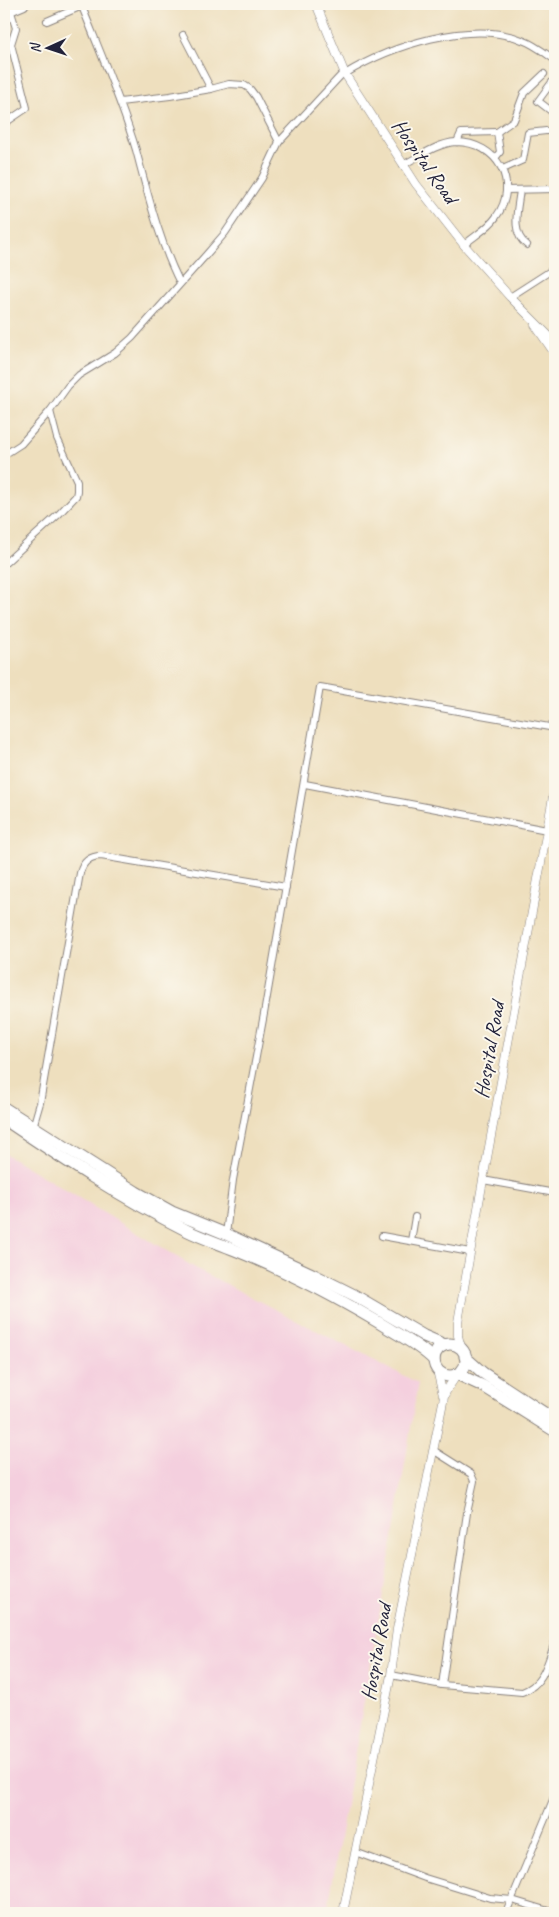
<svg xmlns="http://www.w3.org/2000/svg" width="559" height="1917" viewBox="0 0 559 1917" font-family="Caveat,sans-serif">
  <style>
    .built { fill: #f4cfde }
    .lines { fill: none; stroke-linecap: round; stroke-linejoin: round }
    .minor-casing { stroke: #88807c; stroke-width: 8 }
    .tertiary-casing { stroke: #88807c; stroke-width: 9 }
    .trunk-casing { stroke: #88807c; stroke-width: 13 }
    .minor { stroke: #fff; stroke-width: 6 }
    .tertiary { stroke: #fff; stroke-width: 8 }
    .trunk { stroke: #fff; stroke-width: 11 }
    .labels { text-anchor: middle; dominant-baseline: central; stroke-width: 4; stroke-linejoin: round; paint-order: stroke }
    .street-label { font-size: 21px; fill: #22223b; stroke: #fbf7ec }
  </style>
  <rect width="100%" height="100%" fill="#fbf7ec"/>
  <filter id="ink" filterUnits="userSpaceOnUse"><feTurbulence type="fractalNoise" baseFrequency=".02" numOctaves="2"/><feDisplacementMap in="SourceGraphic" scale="10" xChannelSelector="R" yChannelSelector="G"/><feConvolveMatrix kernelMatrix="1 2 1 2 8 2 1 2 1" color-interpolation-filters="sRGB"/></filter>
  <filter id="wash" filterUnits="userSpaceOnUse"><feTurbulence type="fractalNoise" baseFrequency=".0096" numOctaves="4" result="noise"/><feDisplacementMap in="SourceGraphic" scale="20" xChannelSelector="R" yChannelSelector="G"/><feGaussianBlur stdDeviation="1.12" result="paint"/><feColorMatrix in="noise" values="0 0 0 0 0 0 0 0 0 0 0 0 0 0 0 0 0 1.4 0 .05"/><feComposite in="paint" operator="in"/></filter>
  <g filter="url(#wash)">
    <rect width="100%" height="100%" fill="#eedfbe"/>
    <polygon class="built" points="4,1153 197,1269 418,1383 394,1531 327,1913 4,1913"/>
  </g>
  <g filter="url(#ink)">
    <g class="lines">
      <g class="minor-casing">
        <g id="minor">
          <path d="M81,4C100,52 121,100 136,150C148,195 159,241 180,283"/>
          <polyline points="47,21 82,6"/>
          <polyline points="183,35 211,89"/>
          <path d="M345,74C390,46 471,19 522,40C534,44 545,53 555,60"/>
          <polyline points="552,82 538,101 555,114"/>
          <polyline points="120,102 170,96 211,89 229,84 244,85 250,89 256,97 279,142"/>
          <polyline points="8,121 27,108 11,44 16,28 10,9"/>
          <polyline points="497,132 514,120 524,93 544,74"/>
          <polyline points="457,142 461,133 497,132 500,152 496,157"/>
          <path d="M403,165C418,157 438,143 456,142C497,142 521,183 496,217C489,228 474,236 464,245"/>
          <polyline points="503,169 523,160 528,133 555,130"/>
          <polyline points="506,190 555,189"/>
          <path d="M520,190C518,208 510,233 527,245"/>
          <polyline points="510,297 555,268"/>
          <polyline points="4,455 21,444 50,411"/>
          <polyline points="4,564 59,514 76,496 77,491 77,481 57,438 50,411 68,386 79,375 115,353 132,338 206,255 225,233 262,178 279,142 344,72"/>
          <polyline points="305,784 547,830"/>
          <path d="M33,1127L40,1103L80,873C83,862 90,856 101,856L286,887"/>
          <polyline points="483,1180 555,1193"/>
          <polyline points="226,1234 233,1180 264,1014 320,687 555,728"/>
          <polyline points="382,1236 470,1252"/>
          <polyline points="411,1241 415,1217"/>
          <polyline points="433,1450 471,1474 474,1481 467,1513 442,1685"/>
          <path d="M391,1675L442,1685L522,1692C544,1685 548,1661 555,1642"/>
          <polyline points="355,1852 425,1878 490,1898 512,1900 555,1913"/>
          <polyline points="506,1913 555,1795"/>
        </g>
      </g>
      <g class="tertiary-casing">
        <g id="tertiary">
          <polyline points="316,4 345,74 416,184 464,245 510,297 555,342"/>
          <polyline points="535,325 555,354"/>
          <polyline points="462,1350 458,1336 458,1322 483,1180 555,786"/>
          <polyline points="437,1370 443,1395"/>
          <path d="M343,1913L391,1675L397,1629L444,1397C446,1388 453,1383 456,1375"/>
        </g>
      </g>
      <g class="trunk-casing">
        <g id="trunk">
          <polyline points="4,12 23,4"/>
          <polyline points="4,1108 136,1192 172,1212 226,1234 312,1274 354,1295 424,1336 445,1345"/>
          <path d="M4,1119C63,1159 122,1198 186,1230C202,1238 218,1243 235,1250C282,1269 334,1296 378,1322C397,1334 418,1344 434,1360"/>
          <circle cx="450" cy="1360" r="16"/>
          <polyline points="465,1357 483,1373 555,1420"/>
          <polyline points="457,1374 483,1386 555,1431"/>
        </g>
      </g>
      <use href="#minor" class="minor"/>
      <use href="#tertiary" class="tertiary"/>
      <use href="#trunk" class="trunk"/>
    </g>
  </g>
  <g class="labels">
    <g class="street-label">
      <text transform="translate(425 161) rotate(55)">Hospital Road</text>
      <text transform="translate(489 1050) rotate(-80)">Hospital Road</text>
      <text transform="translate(376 1652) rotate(-80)">Hospital Road</text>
    </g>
  </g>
  <rect width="559" height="1917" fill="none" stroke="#fbf7ec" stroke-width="20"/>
  <g transform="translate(48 48) rotate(267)" stroke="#fbf7ec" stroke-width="4" paint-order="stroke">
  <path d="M0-4L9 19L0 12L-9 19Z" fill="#22223b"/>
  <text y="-8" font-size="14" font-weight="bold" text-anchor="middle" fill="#22223b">N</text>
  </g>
</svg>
